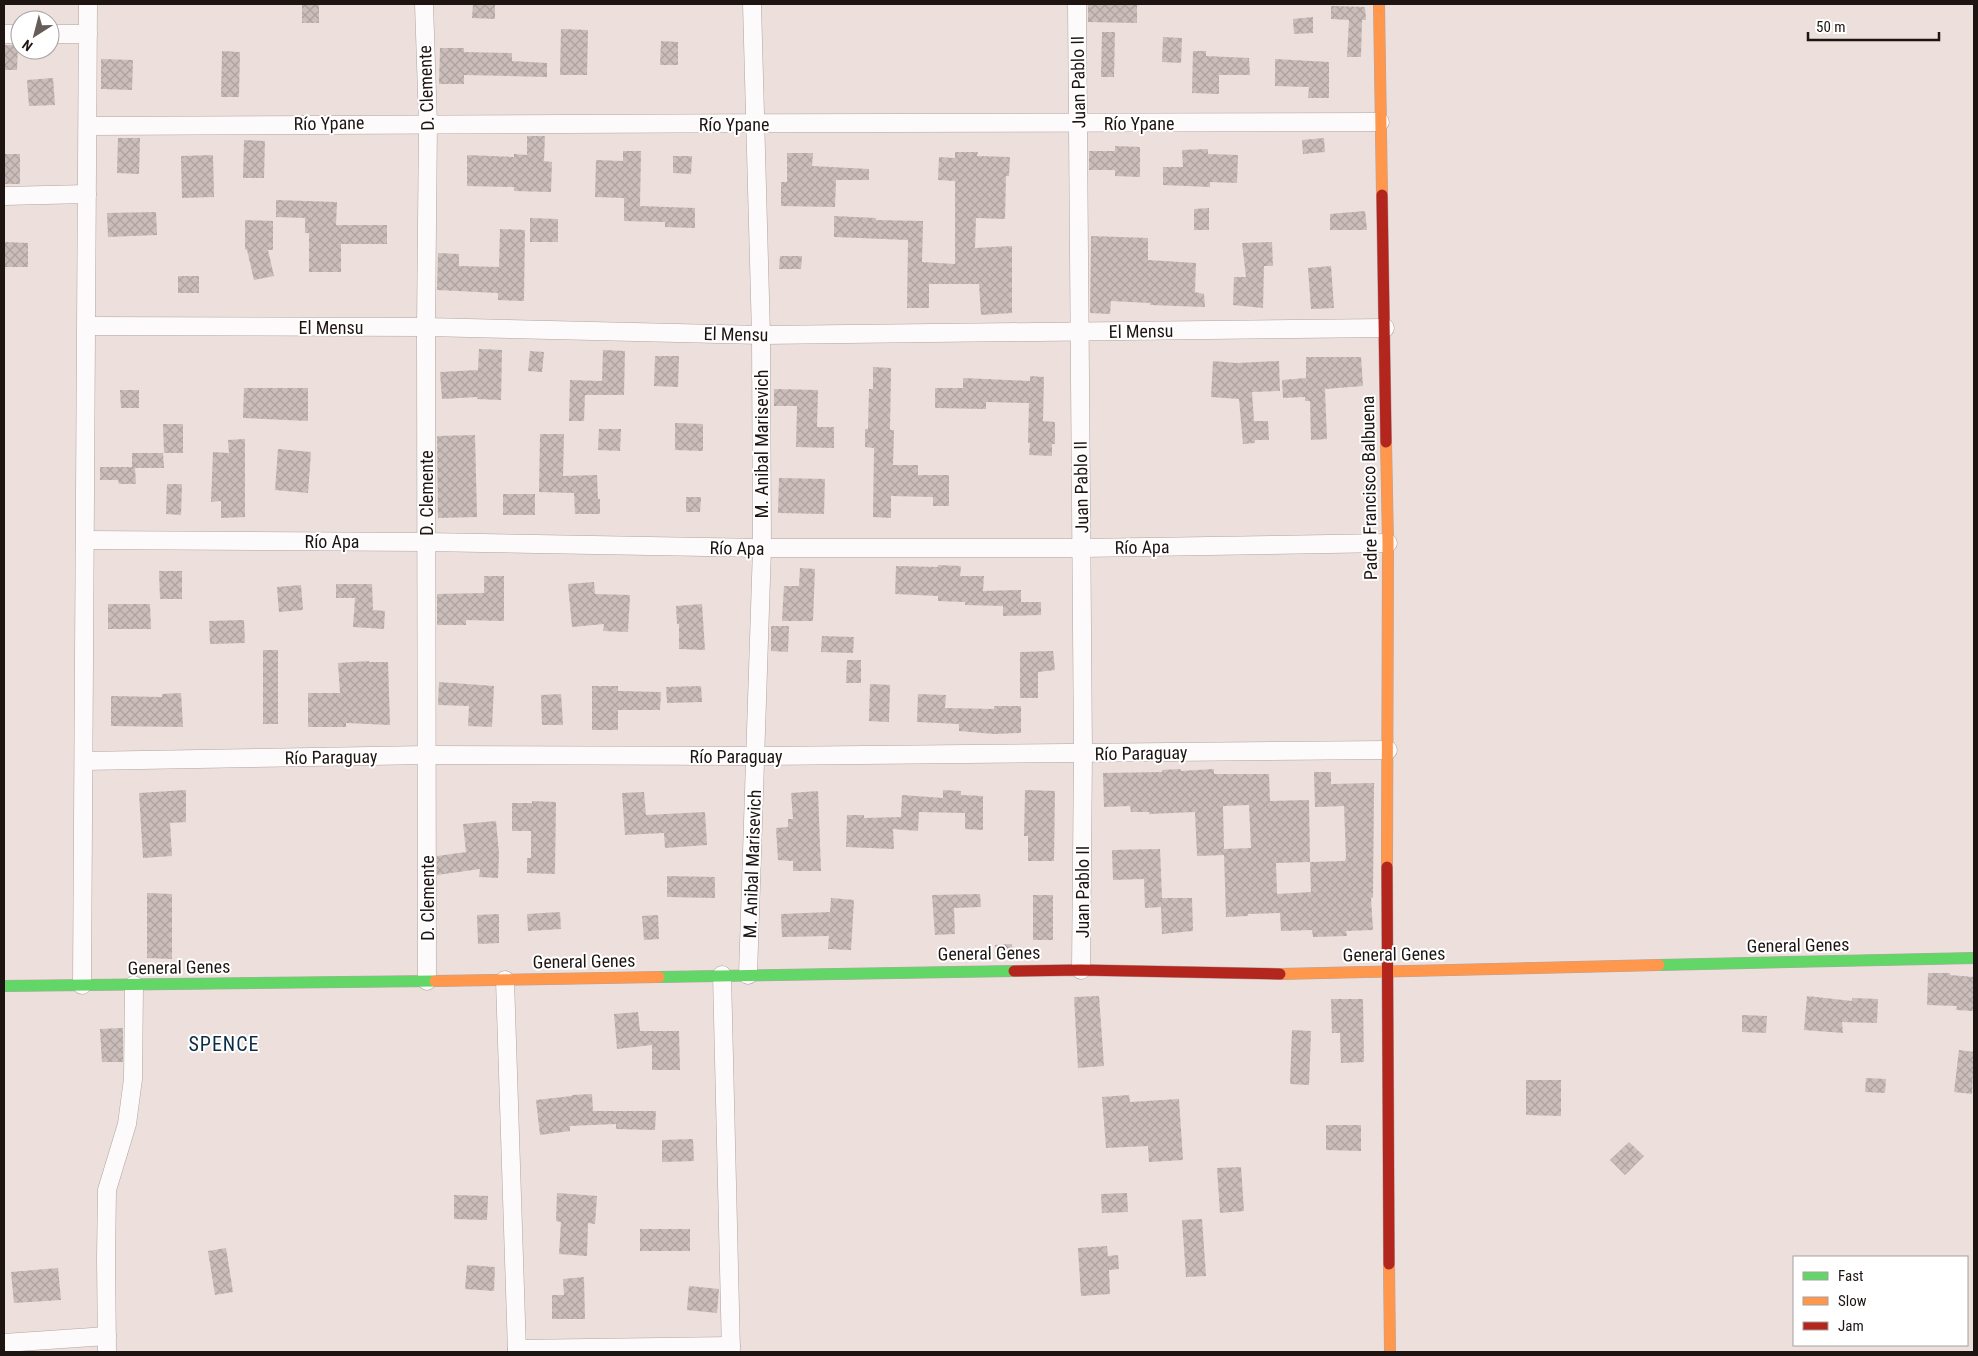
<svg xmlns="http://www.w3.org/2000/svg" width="1978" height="1356" viewBox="0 0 1978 1356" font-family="'Roboto Condensed',sans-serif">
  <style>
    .building { fill: url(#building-cross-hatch); fill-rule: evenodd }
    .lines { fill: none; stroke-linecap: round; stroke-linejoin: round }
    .street-casing { stroke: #b0a5a2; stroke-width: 19 }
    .fast-casing { stroke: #b0a5a2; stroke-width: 12 }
    .slow-casing { stroke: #b0a5a2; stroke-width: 12 }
    .jam-casing { stroke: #b0a5a2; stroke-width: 12 }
    .street { stroke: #fcfafa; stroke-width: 18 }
    .fast { stroke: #63d668; stroke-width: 11 }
    .slow { stroke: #ff974d; stroke-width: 11 }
    .jam { stroke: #b3261e; stroke-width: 11 }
    .labels { text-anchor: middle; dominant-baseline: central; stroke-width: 4; stroke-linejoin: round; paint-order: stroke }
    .street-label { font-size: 18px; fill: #1e1512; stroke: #fff }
    .quarter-label { font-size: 20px; letter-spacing: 1px; fill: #0c2d47; stroke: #fff }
  </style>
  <defs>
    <pattern id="building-cross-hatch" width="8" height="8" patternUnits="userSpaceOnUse" patternTransform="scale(1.25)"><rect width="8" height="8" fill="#cabdba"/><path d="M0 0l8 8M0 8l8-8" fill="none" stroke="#ada29f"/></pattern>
  </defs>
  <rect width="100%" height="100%" fill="#eddfdb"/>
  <g class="building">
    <rect x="302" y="4" width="17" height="19"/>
    <polygon points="473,4 495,4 495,19 472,18"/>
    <polygon points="1088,4 1137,4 1137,23 1088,22"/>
    <polygon points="1331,6 1365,7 1366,20 1362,20 1361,57 1347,57 1349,20 1331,19"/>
    <polygon points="1313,17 1313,33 1294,34 1293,19"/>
    <polygon points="561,29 588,30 587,75 560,75"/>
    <polygon points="1102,32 1115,32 1114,77 1101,77"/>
    <polygon points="1163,37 1182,38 1181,63 1162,62"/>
    <polygon points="661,41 678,42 678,65 660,65"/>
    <polygon points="4,45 18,45 17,70 4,70"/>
    <polygon points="440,48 464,48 464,52 512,53 512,61 547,63 547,77 464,75 464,84 439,84"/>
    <polygon points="222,51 240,52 239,97 221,97"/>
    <polygon points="1193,51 1206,51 1206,56 1249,58 1250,75 1219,75 1219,94 1192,93"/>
    <polygon points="101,59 133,60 132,90 101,89"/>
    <polygon points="1275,59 1329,62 1329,98 1308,98 1309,87 1275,86"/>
    <polygon points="53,78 55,105 29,106 27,80"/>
    <polygon points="527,136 545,136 544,161 552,162 551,192 514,191 514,187 467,186 467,155 514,157 514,154 527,155"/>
    <polygon points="118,138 140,138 139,174 117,173"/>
    <polygon points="1324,138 1325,152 1303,154 1302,140"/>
    <polygon points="244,140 265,141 264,178 243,178"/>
    <polygon points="1115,146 1140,147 1140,177 1115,176 1115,170 1089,170 1089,151 1115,151"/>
    <polygon points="1208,149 1208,154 1238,155 1237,183 1210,182 1210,187 1163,185 1163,167 1183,167 1182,150"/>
    <polygon points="623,151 641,151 640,206 695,208 695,228 665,227 665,222 624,221 624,198 595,197 596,160 623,161"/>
    <polygon points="955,152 978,152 977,156 1010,157 1009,176 1006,176 1005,219 976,218 975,248 1012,246 1012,313 981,315 979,284 929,284 929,308 907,308 908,240 834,237 834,216 876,218 876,220 923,221 922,262 955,264 955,181 938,180 939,157 955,158"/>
    <polygon points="787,153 813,153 812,166 869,169 869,180 836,180 835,207 781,206 781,182 787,182"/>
    <rect x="4" y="154" width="16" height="30"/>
    <polygon points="213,155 214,197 182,198 181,156"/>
    <polygon points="673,156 692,156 691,174 673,173"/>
    <polygon points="276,200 337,202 336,225 387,225 387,244 341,244 341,272 309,272 309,233 305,233 305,218 276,217"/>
    <polygon points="1209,208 1209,230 1194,230 1194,209"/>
    <polygon points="1365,211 1367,230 1330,230 1330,214"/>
    <polygon points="156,212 157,235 108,237 107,213"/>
    <polygon points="530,218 558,219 558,242 530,242"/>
    <polygon points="245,220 273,221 273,250 268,250 274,276 254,280 247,250 245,249"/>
    <polygon points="500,229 525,230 524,301 498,300 498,293 437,290 438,253 459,254 459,266 499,267"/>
    <polygon points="1091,236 1148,238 1148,260 1196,263 1195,292 1204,294 1205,307 1150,305 1150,303 1111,301 1110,314 1090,313"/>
    <polygon points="4,242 28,243 28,267 4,267"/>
    <polygon points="1272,242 1273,266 1264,266 1263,308 1233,305 1234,277 1246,277 1242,243"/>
    <polygon points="780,256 802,256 801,269 779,269"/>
    <polygon points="1331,266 1334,308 1311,309 1308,268"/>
    <rect x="178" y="276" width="21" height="17"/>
    <polygon points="479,349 502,350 501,400 477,399 478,397 442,399 440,372 478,370"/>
    <polygon points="603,350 625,351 624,395 585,395 584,421 569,421 570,380 602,381"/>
    <polygon points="530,351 544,352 542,372 528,371"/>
    <polygon points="655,356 679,356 678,387 654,386"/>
    <polygon points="1306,357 1361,357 1363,386 1325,389 1327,439 1311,440 1310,401 1305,401 1305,397 1283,398 1282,380 1306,378"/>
    <polygon points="1213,361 1236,363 1279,361 1280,391 1252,392 1254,421 1268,421 1269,440 1255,440 1255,443 1243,444 1239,399 1211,397"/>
    <polygon points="873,367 891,368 890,430 894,430 893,465 918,465 918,475 949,475 949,506 933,506 933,497 891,496 891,518 873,517 874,448 865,447 865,429 868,429 869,389 873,389"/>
    <polygon points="1030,376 1044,377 1043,421 1055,422 1055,444 1052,444 1052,456 1029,455 1030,443 1028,443 1029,403 986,402 986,409 935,408 935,388 963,388 963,378 1030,381"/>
    <polygon points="244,388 308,388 308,421 243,418"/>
    <polygon points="774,389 818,390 817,427 834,427 834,448 796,447 797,406 774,406"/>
    <polygon points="120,390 139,390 139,408 121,408"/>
    <polygon points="675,423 703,424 703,451 675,450"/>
    <polygon points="163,424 183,424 183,453 164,453"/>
    <polygon points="599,429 621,429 620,451 598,450"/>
    <polygon points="540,434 564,434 563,476 597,475 598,499 600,499 600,514 575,514 574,493 539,492"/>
    <polygon points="475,435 477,517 438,518 437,436"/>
    <polygon points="245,439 245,517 221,518 221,501 211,502 213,452 229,453 228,440"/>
    <polygon points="278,449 311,452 308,493 275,490"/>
    <polygon points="132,453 163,453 164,468 135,468 136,484 119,484 118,480 100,480 100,467 132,467"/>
    <polygon points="779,478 825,479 824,514 778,513"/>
    <polygon points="167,484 182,484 181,515 166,514"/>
    <rect x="503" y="494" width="32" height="21"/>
    <polygon points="686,497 701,497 700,512 686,512"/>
    <polygon points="938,565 961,566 960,576 984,576 983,591 1021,590 1021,602 1041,602 1041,615 1003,616 1003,606 965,605 965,602 938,601 938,596 895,594 896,566 938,567"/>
    <polygon points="800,568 815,569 813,621 782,621 784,586 799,586"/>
    <polygon points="159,571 182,571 182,599 160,599"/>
    <polygon points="484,576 504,576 504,621 466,620 466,625 437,625 437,594 484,593"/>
    <polygon points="594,582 595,594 630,595 628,632 603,631 604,624 572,627 568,584"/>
    <polygon points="336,584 372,584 373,610 385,611 384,629 353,627 355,598 336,598"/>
    <polygon points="301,585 303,610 279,612 277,587"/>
    <polygon points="108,604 150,604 151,629 108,629"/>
    <polygon points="702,604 705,650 679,649 679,624 677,624 676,606"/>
    <polygon points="244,620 245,643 210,644 209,621"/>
    <polygon points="771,626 789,626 788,652 771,651"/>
    <polygon points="822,636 854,637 853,653 821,652"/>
    <rect x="263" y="650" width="15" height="74"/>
    <polygon points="1053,651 1055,670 1038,672 1038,698 1020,698 1020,652"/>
    <polygon points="847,660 861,660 861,683 846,683"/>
    <polygon points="369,661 369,662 388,662 390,725 346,723 346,727 308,727 308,693 340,693 338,663"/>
    <polygon points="439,682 494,686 492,727 468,726 469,706 438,705"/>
    <polygon points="870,684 890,685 889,722 869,721"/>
    <polygon points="592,686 618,686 618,691 661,692 660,710 618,710 618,730 592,730"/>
    <polygon points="701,686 702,702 667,703 666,687"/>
    <polygon points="181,693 183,727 111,726 111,696 162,697 162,694"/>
    <polygon points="561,694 563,725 542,725 541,695"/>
    <polygon points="918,694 946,695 945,708 994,709 994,706 1021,706 1021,733 994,734 959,731 959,724 917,722"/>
    <path d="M1180,769L1181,771L1214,769V774H1269L1270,801L1309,800L1310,862L1345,861L1346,857L1344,806L1315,807L1314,772H1331V784L1374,783L1373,897L1371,898L1373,930L1346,931L1347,936L1313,937L1312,930L1281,931L1280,913L1248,914V916L1226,917L1224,855L1197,856L1195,812L1149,814V812H1131L1130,806L1104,807L1103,773L1162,772V770ZM1249,805L1251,848L1224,849L1223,806ZM1310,862L1311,892L1277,894L1276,863Z"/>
    <polygon points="186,790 186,822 170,823 172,856 143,858 139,793"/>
    <polygon points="943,790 961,791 961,795 983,796 983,830 965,829 965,813 919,812 918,831 893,829 894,849 846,847 847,815 864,815 864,818 901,817 902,795 943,798"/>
    <polygon points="1025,790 1055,791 1054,861 1028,861 1028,836 1024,836"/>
    <polygon points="818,791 821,871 793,871 793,861 778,860 776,828 788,827 788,819 793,819 791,793"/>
    <polygon points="644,792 646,815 705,812 707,845 665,848 664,833 625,835 622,793"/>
    <polygon points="532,801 556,802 555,874 527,873 527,858 531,858 531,831 512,831 512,803 532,803"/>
    <polygon points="496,821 499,854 498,878 479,877 480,869 437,875 437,856 466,852 463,824"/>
    <polygon points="1160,849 1162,898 1192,898 1193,931 1162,934 1161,907 1145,908 1144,879 1113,880 1112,850"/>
    <polygon points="667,876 715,877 715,898 667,897"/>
    <polygon points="147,893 172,894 172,959 147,958"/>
    <polygon points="980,894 981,907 954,908 955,934 935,935 932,895"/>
    <rect x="1033" y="895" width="20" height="45"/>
    <polygon points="831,898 854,900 851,950 828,949 829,936 782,937 781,914 830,912"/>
    <polygon points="560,912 561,929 528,931 527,914"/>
    <polygon points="499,914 499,943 478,944 477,915"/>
    <polygon points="658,915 659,939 644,940 642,916"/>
    <polygon points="1012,944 1013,957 996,958 995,945"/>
    <polygon points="1928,973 1950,973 1950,975 1974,977 1974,1011 1956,1010 1957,1006 1927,1005"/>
    <polygon points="1099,996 1104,1066 1078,1068 1074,997"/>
    <polygon points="1807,996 1852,1001 1852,998 1878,999 1877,1023 1842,1022 1843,1033 1804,1030"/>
    <polygon points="1331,999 1363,999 1364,1062 1341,1063 1340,1033 1332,1033"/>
    <polygon points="638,1012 640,1031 679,1031 680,1070 652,1070 652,1045 617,1049 614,1014"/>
    <polygon points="1742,1015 1767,1016 1766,1033 1742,1032"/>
    <polygon points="123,1028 123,1062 102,1062 100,1029"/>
    <polygon points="1292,1030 1311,1031 1309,1085 1290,1084"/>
    <polygon points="1959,1050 1974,1052 1972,1094 1954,1092"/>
    <polygon points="1866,1078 1886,1079 1885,1093 1865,1092"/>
    <polygon points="1526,1080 1561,1080 1561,1116 1526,1115"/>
    <polygon points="592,1094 593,1111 656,1111 655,1130 616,1129 616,1124 570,1126 570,1131 540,1135 536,1100 572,1096 572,1095"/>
    <polygon points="1129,1095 1130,1102 1179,1099 1183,1160 1149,1162 1148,1146 1106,1148 1102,1097"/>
    <polygon points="1326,1125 1361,1125 1361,1151 1326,1150"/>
    <polygon points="693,1139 694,1161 662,1162 662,1140"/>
    <polygon points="1629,1142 1644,1156 1625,1175 1610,1160"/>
    <polygon points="1241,1167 1244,1211 1220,1213 1217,1168"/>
    <polygon points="557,1193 597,1196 595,1224 588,1223 587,1256 559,1254 561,1222 556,1221"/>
    <polygon points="1127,1193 1128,1212 1102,1213 1101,1194"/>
    <polygon points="454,1195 488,1196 487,1220 454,1219"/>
    <polygon points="1202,1219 1206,1276 1186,1277 1182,1220"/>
    <rect x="640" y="1229" width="50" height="22"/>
    <polygon points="1107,1246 1108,1256 1118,1255 1119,1269 1109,1270 1110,1294 1081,1296 1078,1248"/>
    <polygon points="226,1248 233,1292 215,1295 208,1251"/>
    <polygon points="467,1265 495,1267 494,1291 465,1289"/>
    <polygon points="58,1268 61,1300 14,1303 11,1272"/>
    <polygon points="584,1277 585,1319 552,1319 552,1295 564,1295 563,1279"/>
    <polygon points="689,1286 719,1289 717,1313 687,1310"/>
  </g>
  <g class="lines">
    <g class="street-casing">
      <g id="street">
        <polyline points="424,4 428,123 426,327 427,981"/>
        <polyline points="1077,4 1083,753 1081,970"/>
        <polyline points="4,34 20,34"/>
        <polyline points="50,34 88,34"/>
        <path d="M88,126C519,122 949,124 1380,122"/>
        <polyline points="4,196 87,194"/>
        <polyline points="87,326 426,327 761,335 1385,328"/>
        <polyline points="85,540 426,542 762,548 1082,548 1388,543"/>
        <polyline points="84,761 427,755 755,756 1388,750"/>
        <polyline points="722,975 731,1352"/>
        <polyline points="748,975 762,548 761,335 752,4"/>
        <polyline points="505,980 517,1352"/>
        <polyline points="82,985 88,4"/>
        <polyline points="4,1343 107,1336"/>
        <polyline points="517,1349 731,1346"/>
        <polyline points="107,1352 106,1257 107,1190 127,1124 133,1079 134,985"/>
      </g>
    </g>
    <g class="fast-casing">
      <g id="fast">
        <polyline points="1659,965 1974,958"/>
        <polyline points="659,977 1014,971"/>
        <polyline points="4,986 435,981"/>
      </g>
    </g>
    <g class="slow-casing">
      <g id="slow">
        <polyline points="1379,4 1382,195"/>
        <polyline points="1386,442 1388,543 1387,867"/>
        <polyline points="1280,974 1659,965"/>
        <polyline points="435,981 659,977"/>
        <polyline points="1389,1264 1390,1352"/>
      </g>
    </g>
    <g class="jam-casing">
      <g id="jam">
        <polyline points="1382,195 1386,442"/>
        <polyline points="1387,867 1389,1264"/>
        <polyline points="1014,971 1081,970 1280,974"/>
      </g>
    </g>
    <use href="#street" class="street"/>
    <use href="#fast" class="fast"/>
    <use href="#slow" class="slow"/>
    <use href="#jam" class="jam"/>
  </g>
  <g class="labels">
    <g class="street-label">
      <text transform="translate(1078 82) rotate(-91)">Juan Pablo II</text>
      <text transform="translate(426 88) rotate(-92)">D. Clemente</text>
      <text transform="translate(329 123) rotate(-1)">Río Ypane</text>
      <text x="1139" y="123">Río Ypane</text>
      <text x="734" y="124">Río Ypane</text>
      <text x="331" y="327">El Mensu</text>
      <text transform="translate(1141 331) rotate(-1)">El Mensu</text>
      <text transform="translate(736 334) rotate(1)">El Mensu</text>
      <text transform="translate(761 444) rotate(-90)">M. Anibal Marisevich</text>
      <text transform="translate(1081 487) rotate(-91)">Juan Pablo II</text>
      <text transform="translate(1369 488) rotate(-91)">Padre Francisco Balbuena</text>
      <text transform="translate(426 493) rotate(-90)">D. Clemente</text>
      <text x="332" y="541">Río Apa</text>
      <text transform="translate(1142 547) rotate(-1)">Río Apa</text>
      <text transform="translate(737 548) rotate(1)">Río Apa</text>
      <text transform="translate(1141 753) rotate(-1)">Río Paraguay</text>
      <text x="736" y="756">Río Paraguay</text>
      <text transform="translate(331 757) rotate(-1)">Río Paraguay</text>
      <text transform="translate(752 864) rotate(-88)">M. Anibal Marisevich</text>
      <text transform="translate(1082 892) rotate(-90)">Juan Pablo II</text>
      <text transform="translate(427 898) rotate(-90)">D. Clemente</text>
      <text transform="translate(1798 945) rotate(-1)">General Genes</text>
      <text transform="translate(989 953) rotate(-1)">General Genes</text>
      <text transform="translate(1394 954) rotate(-1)">General Genes</text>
      <text transform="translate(584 961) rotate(-1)">General Genes</text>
      <text transform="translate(179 967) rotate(-1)">General Genes</text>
    </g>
    <g class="quarter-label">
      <text x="224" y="1044">SPENCE</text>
    </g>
  </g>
  <rect width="1978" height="1356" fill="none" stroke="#1e1512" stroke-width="10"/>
  <rect x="1793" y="1256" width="175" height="90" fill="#ffffff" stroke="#a5a1a0"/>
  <rect x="1803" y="1272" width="25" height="8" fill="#63d668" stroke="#a5a1a0"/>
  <text x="1838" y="1281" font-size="15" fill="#1e1512">Fast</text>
  <rect x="1803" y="1297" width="25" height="8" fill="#ff974d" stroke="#a5a1a0"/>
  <text x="1838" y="1306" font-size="15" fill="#1e1512">Slow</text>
  <rect x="1803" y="1322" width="25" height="8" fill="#b3261e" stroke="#a5a1a0"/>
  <text x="1838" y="1331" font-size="15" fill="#1e1512">Jam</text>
  <g transform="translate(35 35) rotate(216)"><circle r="24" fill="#ffffff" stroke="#a5a1a0"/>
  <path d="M0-4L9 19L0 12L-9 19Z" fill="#665c58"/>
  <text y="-8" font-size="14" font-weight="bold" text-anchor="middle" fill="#1e1512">N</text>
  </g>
  <path d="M1808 32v8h131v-8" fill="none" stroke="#1e1512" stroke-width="2.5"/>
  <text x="1816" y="32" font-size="15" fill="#1e1512" stroke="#ffffff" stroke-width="4" paint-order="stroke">50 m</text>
</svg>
